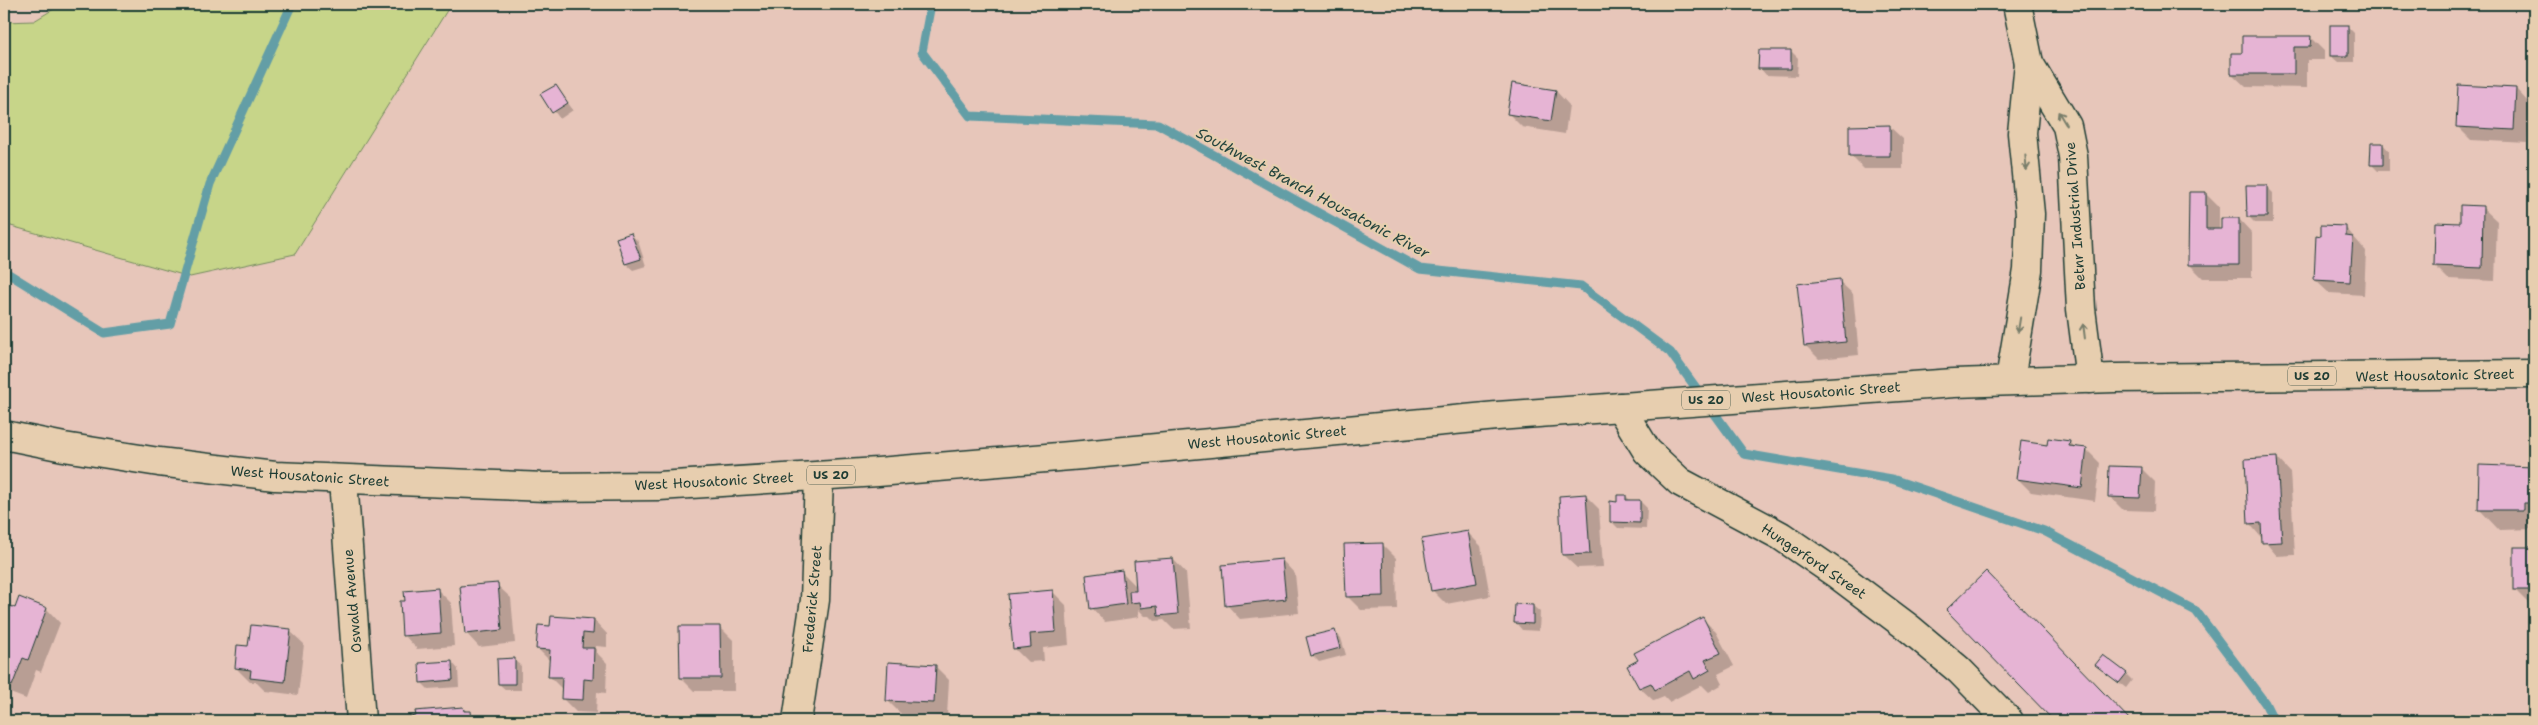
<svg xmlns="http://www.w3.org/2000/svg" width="2538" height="725" viewBox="0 0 2538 725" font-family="'Shantell Sans',sans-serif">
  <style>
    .green { fill: #c7d589; stroke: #73895e }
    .shadow { fill: #0003 }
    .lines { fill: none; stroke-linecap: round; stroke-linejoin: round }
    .stream { stroke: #649ea6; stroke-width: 9 }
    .building { fill: #e6b4d4; stroke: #1f3d34 }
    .street-casing { stroke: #1f3d34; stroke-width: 31 }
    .secondary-casing { stroke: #1f3d34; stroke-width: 31 }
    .highway-casing { stroke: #1f3d34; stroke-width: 31 }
    .street { stroke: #e7ceaf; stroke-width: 28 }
    .secondary { stroke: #e7ceaf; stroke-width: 28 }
    .highway { stroke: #e7ceaf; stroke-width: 28 }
    .oneway { stroke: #797e6b }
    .labels { text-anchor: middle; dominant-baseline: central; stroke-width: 4.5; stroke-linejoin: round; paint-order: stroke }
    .shield { fill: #e7ceaf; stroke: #5b6859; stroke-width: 1 }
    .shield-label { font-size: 12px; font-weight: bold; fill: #1f3d34 }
    .street-label { font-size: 14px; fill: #1f3d34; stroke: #e7ceaf }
    .water-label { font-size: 15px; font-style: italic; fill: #25453e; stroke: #e7ceaf }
  </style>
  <rect width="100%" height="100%" fill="#e7c6ba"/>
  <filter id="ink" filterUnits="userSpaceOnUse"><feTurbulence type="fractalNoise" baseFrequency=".02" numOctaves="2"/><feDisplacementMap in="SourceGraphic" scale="10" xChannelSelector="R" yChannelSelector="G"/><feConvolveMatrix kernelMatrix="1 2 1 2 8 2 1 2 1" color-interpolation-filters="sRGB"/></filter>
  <g filter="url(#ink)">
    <polygon class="green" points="62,4 451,4 295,254 190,277 4,224 4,22 34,21"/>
    <g class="shadow">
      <polygon points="2348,27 2354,33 2354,62 2338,62 2331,56"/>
      <polygon points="2310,37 2324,51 2324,60 2307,60 2307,88 2246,87 2232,74 2243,54"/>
      <polygon points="1791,51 1798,58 1797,76 1766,75 1760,68"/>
      <polygon points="1513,84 1556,91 1569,105 1565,134 1522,127 1508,113"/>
      <polygon points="556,86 573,110 560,119 542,94"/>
      <polygon points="2516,89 2529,103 2527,143 2471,140 2457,126"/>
      <polygon points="1889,126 1903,139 1903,169 1864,169 1851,156"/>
      <polygon points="2383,144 2389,151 2389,171 2378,171 2371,164"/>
      <polygon points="2266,186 2273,193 2273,223 2255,223 2248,216"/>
      <polygon points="2206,194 2219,207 2219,230 2239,219 2252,233 2252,278 2203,278 2189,264"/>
      <polygon points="2483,208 2497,221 2495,281 2448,279 2435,266 2461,225"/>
      <polygon points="2346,228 2366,251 2364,295 2329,293 2315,280 2322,237"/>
      <polygon points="631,235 638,241 646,266 633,270 626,264 618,239"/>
      <polygon points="1839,281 1853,294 1859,355 1819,359 1805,345"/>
      <polygon points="2070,442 2076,448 2087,450 2100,463 2095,501 2031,492 2017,478"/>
      <polygon points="2277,458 2290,472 2295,555 2277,556 2249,523"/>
      <polygon points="2480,466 2534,468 2534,529 2499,530 2480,510"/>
      <polygon points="2141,468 2155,482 2154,511 2123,510 2109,496"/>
      <polygon points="1586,496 1599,509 1603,567 1577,568 1563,555"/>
      <polygon points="1626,496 1631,501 1640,501 1647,508 1646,529 1618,528 1611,521 1618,503"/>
      <polygon points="1468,533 1481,546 1490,596 1446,604 1432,590"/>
      <polygon points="1382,544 1396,558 1397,609 1361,610 1347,596"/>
      <polygon points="2515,548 2534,549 2534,609 2515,590"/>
      <polygon points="1173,559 1186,573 1191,628 1173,629 1164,620 1155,621 1150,616 1145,616 1138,609 1139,617 1105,622 1092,608 1122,572 1137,587"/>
      <polygon points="1282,560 1295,574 1299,613 1240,619 1227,605"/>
      <polygon points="497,585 511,598 515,643 479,647 466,633"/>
      <polygon points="437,589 451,603 454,646 417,649 404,635 406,602"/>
      <polygon points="1053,592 1066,605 1069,645 1043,648 1044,661 1028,662 1014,648"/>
      <polygon points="2010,597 2130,721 2056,721 1948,610"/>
      <polygon points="20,599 47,609 60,623 41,672 36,670 26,699 10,693 4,687 4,628 11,608 16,609"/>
      <polygon points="1533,606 1540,612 1539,631 1522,630 1516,623"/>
      <polygon points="1702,618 1716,632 1734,666 1718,674 1723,684 1709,692 1702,685 1669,702 1664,697 1654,701 1640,688 1629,666"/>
      <polygon points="594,620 607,634 607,647 596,646 596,652 607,663 606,693 597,692 596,713 576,712 562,698 563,690 549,676 550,661 538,649 551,627"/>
      <polygon points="720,627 734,641 734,691 694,691 681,678"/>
      <polygon points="290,631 304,644 298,695 265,691 256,682 250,682 236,668 249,648"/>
      <polygon points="1334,631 1341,638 1346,655 1319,662 1312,655"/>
      <polygon points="514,660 521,666 521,690 506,690 499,684"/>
      <polygon points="452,662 458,669 459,687 428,689 421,682"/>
      <polygon points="935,666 949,680 947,716 901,714 887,700"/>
      <polygon points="2104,671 2126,674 2132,680 2126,688"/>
      <polygon points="463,708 480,721 410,721 410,718"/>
    </g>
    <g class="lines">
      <g class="stream">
        <polyline points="931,4 922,52 970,116 1158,124 1420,269 1581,286 1670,352 1744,454 1892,479 2044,531 2196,611 2265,703 2274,721"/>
        <polyline points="4,271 104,333 170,324 210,184 292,4"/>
      </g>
    </g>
    <g class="building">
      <rect x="2330" y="25" width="18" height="31"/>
      <polygon points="2242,36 2311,36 2310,47 2294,47 2294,74 2231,74 2231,53 2242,53"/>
      <polygon points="1759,50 1791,50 1791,69 1758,69"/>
      <polygon points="1512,83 1556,90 1551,121 1507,114"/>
      <polygon points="556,85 568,103 552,113 540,94"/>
      <polygon points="2458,85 2516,88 2514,130 2456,127"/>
      <polygon points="1890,125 1890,156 1849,156 1849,126"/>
      <polygon points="2371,143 2383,143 2383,165 2370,165"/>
      <polygon points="2246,185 2267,185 2267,217 2247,217"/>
      <polygon points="2189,192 2206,192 2206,229 2221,229 2221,218 2239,218 2239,265 2188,265"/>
      <polygon points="2460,205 2483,206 2482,268 2434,266 2435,222 2460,223"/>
      <polygon points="2321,225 2346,226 2346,236 2353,237 2350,282 2314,280 2316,235 2321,236"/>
      <polygon points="631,233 641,259 625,264 616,238"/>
      <polygon points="1840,279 1846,342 1804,346 1797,284"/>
      <polygon points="2048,438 2070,441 2069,446 2087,448 2082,488 2016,479 2021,441 2047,445"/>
      <polygon points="2277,457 2282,542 2262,543 2261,523 2248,524 2245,459"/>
      <polygon points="2479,465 2534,467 2534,503 2524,503 2524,510 2478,510"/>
      <polygon points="2109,466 2142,467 2140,498 2108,497"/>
      <polygon points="1586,494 1590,554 1562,555 1559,496"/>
      <polygon points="1617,495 1626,495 1626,500 1640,500 1640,523 1610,522 1610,501 1617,502"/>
      <polygon points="1468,531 1477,583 1431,591 1422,539"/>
      <polygon points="1383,543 1384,596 1346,597 1344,544"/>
      <rect x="2514" y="547" width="20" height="43"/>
      <polygon points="1173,558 1178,614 1158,616 1157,606 1141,608 1140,602 1130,603 1129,591 1136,591 1134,561"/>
      <polygon points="1282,559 1286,599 1225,606 1222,565"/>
      <polygon points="1122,570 1126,604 1090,609 1086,575"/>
      <polygon points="1986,571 2131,721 2054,721 1946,610"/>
      <polygon points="498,583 502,630 465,634 460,586"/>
      <polygon points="438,588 441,633 402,636 400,601 405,601 404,591"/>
      <polygon points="1053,590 1056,632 1030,634 1031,647 1013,649 1008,594"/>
      <polygon points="19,597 47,608 28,660 23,658 12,686 4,683 6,651 4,650 4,625 11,606 15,608"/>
      <polygon points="1515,604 1533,605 1533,624 1514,623"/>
      <polygon points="551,616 594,619 593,634 583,633 582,648 594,648 593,680 584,679 583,700 561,699 562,677 548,677 550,650 536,649 538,625 550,626"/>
      <polygon points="1703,617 1721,653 1705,660 1710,670 1694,679 1690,671 1655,690 1651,683 1639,688 1627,666 1638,660 1634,653"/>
      <polygon points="251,625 291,629 285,682 250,678 251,670 235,668 237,645 248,646"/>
      <polygon points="679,626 720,626 721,678 680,678"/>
      <polygon points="1335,630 1340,648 1311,656 1306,637"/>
      <polygon points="2103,655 2127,673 2119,683 2095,665"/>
      <polygon points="515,658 515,684 498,684 497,659"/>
      <polygon points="452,661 453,680 420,683 419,663"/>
      <polygon points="888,662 936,665 934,703 886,701"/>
      <polygon points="463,707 464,711 471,711 472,721 409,721 409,717 416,716 415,711"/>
    </g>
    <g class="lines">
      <g class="street-casing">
        <g id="street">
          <polyline points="2017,4 2029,63 2067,126 2073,156 2081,309 2090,379"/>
          <polyline points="2010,380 2028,270 2030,214 2022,133 2029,63"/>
          <polyline points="343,480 361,721"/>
          <polyline points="797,721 815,600 819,476"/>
        </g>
      </g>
      <g class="secondary-casing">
        <polyline id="secondary" points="1620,407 1647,451 1680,482 1781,536 1838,575 1910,629 1959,670 2009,721"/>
      </g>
      <g class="highway-casing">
        <polyline id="highway" points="4,435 64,447 159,462 275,476 545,487 659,486 878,472 1082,455 1497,416 1954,383 2115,378 2534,374"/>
      </g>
      <use href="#street" class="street"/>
      <use href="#secondary" class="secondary"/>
      <use href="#highway" class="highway"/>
    </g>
    <defs><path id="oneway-shaft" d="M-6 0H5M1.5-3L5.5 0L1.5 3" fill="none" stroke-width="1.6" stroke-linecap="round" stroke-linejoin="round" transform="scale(1.25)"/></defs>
    <g class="oneway">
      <use href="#oneway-shaft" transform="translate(2062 118) rotate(-121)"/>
      <use href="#oneway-shaft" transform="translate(2026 163) rotate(85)"/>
      <use href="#oneway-shaft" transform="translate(2019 325) rotate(99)"/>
      <use href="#oneway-shaft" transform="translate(2084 331) rotate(-97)"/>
    </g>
  </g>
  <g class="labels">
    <g class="shield">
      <rect x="2288" y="366.5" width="48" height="19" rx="4"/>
      <rect x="1682" y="390.5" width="48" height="19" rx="4"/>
      <rect x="807" y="465.5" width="48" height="19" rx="4"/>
    </g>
    <g class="shield-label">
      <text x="2312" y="376">US 20</text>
      <text x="1706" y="400">US 20</text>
      <text x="831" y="475">US 20</text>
    </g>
    <g class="street-label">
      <text transform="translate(2075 216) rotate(-94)">Betnr Industrial Drive</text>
      <text transform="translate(2435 375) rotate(-1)">West Housatonic Street</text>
      <text transform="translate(1821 392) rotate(-4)">West Housatonic Street</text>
      <text transform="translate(1267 437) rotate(-5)">West Housatonic Street</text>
      <text transform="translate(310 476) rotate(4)">West Housatonic Street</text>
      <text transform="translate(714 481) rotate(-3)">West Housatonic Street</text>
      <text transform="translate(1814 561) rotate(34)">Hungerford Street</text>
      <text transform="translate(812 599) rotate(-85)">Frederick Street</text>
      <text transform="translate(352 601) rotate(-95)">Oswald Avenue</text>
    </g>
    <g class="water-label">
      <text transform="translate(1313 193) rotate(28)">Southwest Branch Housatonic River</text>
    </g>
  </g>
  <rect width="2538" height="725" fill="none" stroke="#e7ceaf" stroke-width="20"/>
  <rect x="10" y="10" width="2518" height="705" fill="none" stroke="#1f3d34" stroke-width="2" filter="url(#ink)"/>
</svg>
